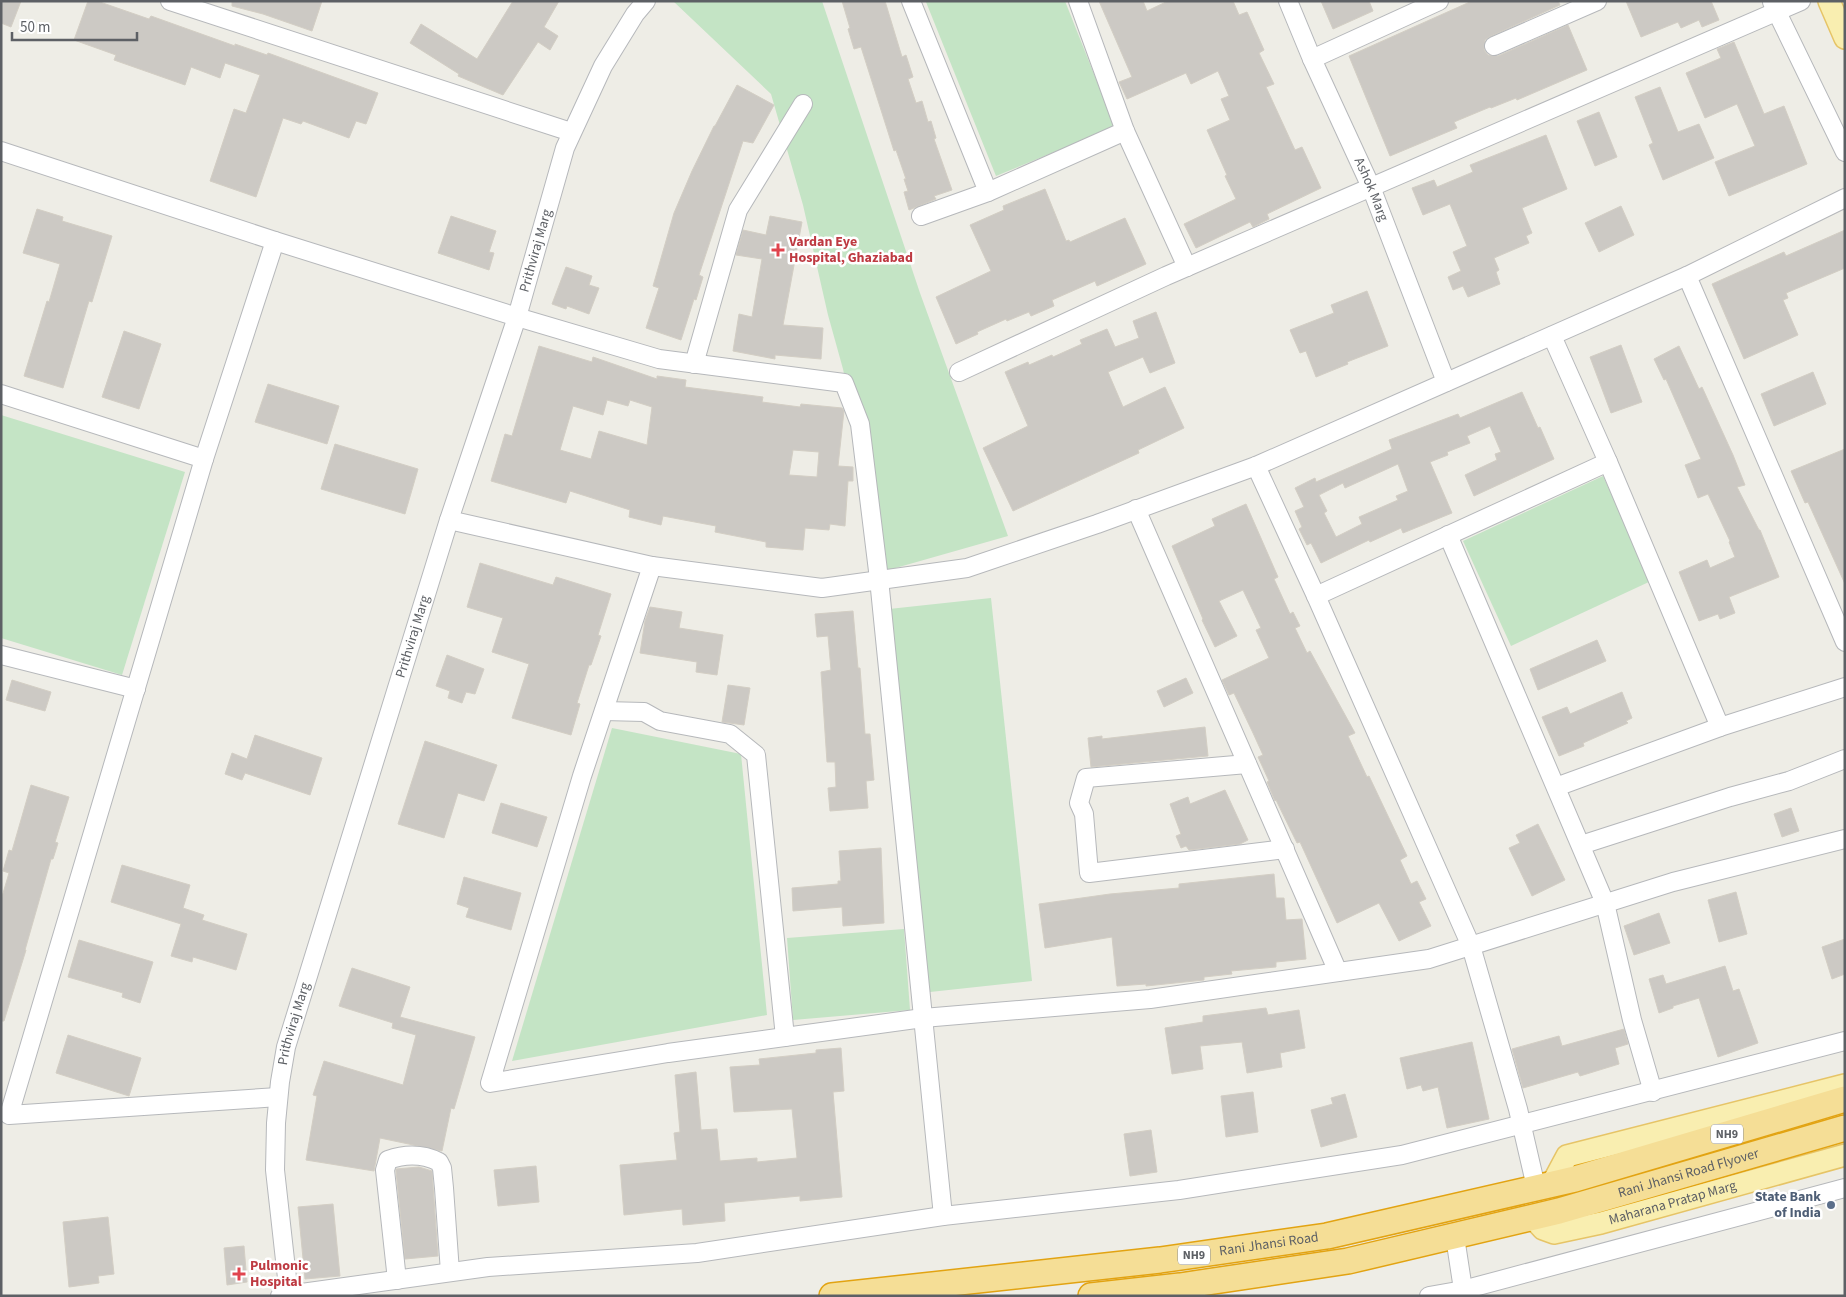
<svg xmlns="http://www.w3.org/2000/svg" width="1846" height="1297" viewBox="0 0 1846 1297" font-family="'Source Sans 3',sans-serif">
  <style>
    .green { fill: #c4e4c5 }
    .building { fill: #ccc9c4; stroke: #d3cec4; fill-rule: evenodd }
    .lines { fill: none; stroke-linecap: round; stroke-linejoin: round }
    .minor-casing { stroke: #b6b8bb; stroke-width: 20 }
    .major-casing { stroke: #e6c467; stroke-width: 24 }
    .highway-casing { stroke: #e2a312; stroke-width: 28 }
    .minor { stroke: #fff; stroke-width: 18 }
    .major { stroke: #f9eeb0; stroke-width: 21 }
    .highway { stroke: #f5de96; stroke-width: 25 }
    .health-dot { fill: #e0444e; stroke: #fff; stroke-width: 2 }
    .service-dot { fill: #5c6f8a; stroke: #fff; stroke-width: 2 }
    .labels { text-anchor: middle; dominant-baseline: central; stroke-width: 5; stroke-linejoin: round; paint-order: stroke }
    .shield { fill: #fff; stroke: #8e9093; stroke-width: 1 }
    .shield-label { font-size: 12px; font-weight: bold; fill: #5d6065 }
    .street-label { font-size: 14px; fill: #5d6065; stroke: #fff }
    .health-label { font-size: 14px; font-weight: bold; fill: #be3a42; stroke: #fff; text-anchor: start }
    .service-label { font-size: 14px; font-weight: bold; fill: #4e5e75; stroke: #fff; text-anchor: end }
  </style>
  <rect width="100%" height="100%" fill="#eeede6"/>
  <g class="green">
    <polygon points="673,1 822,1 920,293 1008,536 885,571 843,369 828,315 803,205 771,94"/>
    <polygon points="1065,1 1115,127 996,176 926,2"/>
    <polygon points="1,415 185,472 122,675 1,638"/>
    <polygon points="1603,476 1651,581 1511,646 1463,541"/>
    <polygon points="991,598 1032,981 930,992 889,609"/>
    <polygon points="612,728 741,754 767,1015 512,1061"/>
    <polygon points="904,929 910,1010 793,1020 787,938"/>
  </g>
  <g class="building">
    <polygon points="1,1 21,1 11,27 1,23"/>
    <polygon points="88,1 97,1 149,19 151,16 235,46 235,44 267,55 268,53 378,93 366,124 356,121 349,138 303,121 301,124 283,118 256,197 210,181 234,109 246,113 260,75 225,63 220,78 191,67 185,85 114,60 116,55 74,40"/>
    <polygon points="232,1 322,1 312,31 263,14 232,6"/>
    <polygon points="513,1 559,1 544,27 558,36 550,50 538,42 503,95 458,76 459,74 410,43 421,24 477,59"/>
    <polygon points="842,1 885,1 902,57 906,55 913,77 908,79 916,103 922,101 928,122 931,121 936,138 934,139 952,190 934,196 936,199 909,210 904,192 908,191 904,179 906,179 896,150 894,151 888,132 861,47 854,49 848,29 850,28"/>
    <polygon points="1099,1 1143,1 1147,11 1168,1 1233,1 1239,15 1247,12 1264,50 1259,53 1274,84 1266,87 1295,150 1302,147 1321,188 1267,214 1269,219 1253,227 1250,222 1196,248 1184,224 1236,199 1225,176 1227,175 1207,130 1230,120 1221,99 1229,96 1218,71 1191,84 1186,73 1127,99 1119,82 1132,77"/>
    <polygon points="1321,1 1369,1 1373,11 1333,29"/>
    <polygon points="1472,1 1558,1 1560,5 1489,37 1485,40 1484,50 1488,55 1498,56 1568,25 1587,70 1517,100 1516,98 1491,108 1490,107 1454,122 1457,128 1390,156 1349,56"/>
    <polygon points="1626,1 1711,1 1719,20 1702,27 1699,20 1681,28 1678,22 1641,37"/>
    <polygon points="1734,42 1764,114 1784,106 1807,164 1729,196 1715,162 1755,146 1737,104 1705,118 1686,73 1721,58 1717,49"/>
    <polygon points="737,85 774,105 753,143 743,141 699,275 703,277 696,300 694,299 681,340 646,328 659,288 653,286 674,213 692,171 714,126 715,126"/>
    <polygon points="1660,87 1678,132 1699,124 1714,158 1663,180 1649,145 1653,143 1635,97"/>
    <polygon points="1599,112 1617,157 1595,166 1577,121"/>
    <polygon points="1546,135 1567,189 1522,208 1532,233 1526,236 1529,243 1494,258 1499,270 1496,272 1500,284 1468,297 1463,286 1453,290 1448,277 1461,271 1453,252 1467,246 1450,204 1423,215 1412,188 1434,180 1437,187 1473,172 1470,165"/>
    <polygon points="1045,189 1066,241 1069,240 1070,242 1125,218 1146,264 1097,286 1095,281 1052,300 1054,306 1031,316 1029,312 1007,321 1006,319 977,332 978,334 956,344 936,297 991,271 970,225 1004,210 1003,206"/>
    <polygon points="1621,206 1634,235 1599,252 1585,223"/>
    <polygon points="37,209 63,217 62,221 112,236 92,302 89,301 63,388 24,376 47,301 49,302 60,264 23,253"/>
    <polygon points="451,216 496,231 489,252 494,253 489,270 438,253"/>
    <polygon points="770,216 802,222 783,325 823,328 821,359 775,355 775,359 733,351 739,314 752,317 762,259 736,255 743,230 766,235"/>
    <polygon points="1845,230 1845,268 1786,293 1788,298 1783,300 1798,335 1744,359 1712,284 1784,252 1786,256"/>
    <polygon points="566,267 592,276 589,285 599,288 589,314 567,306 566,309 552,304"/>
    <polygon points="1367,291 1388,346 1347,362 1348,364 1316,377 1306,351 1300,353 1290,330 1334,313 1331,305"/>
    <polygon points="1156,312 1175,363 1150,373 1143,357 1108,372 1123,407 1165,387 1184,428 1138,450 1139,453 1013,511 983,448 1028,426 1005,372 1028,362 1029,365 1052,355 1053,357 1082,344 1080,340 1107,329 1115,347 1139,338 1133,321"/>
    <polygon points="124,331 161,344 139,409 102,397"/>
    <polygon points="1621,345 1642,402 1611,413 1590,357"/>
    <path d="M539,346L592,362L593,357L657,379V376L686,380L685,387L763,397L762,402L800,407L801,404L842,408L844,411L838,466L853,467V481H848L845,526L830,524L829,530L805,528L803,550L766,547V542L715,532L716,526L663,516L661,525L629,517L630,510L570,491L566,503L491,481L505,434L512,436ZM607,400L628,406L630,400L652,407L647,445L599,431L591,459L560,450L573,406L603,415ZM793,450L819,452L817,477L789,475Z"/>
    <polygon points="1679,346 1699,389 1702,387 1733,455 1745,485 1737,487 1759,530 1760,530 1779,577 1729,597 1735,613 1720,619 1718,614 1699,621 1679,572 1707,560 1710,568 1735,557 1729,542 1730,541 1708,494 1698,498 1685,465 1701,459 1666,379 1664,380 1654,359"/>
    <polygon points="1813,372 1826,404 1774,426 1761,394"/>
    <polygon points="268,384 339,406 327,444 255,422"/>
    <path d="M1522,392L1538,428L1540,427L1554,459L1474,496L1465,475L1497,460L1495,454L1501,452L1490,426L1467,436L1470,443L1447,452L1448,455L1430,462L1452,513L1403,533L1401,528L1370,542L1369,540L1321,563L1311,543L1307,545L1299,529L1302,527L1295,511L1304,507L1295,488L1315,478L1316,482L1392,449L1389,440L1458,414L1460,418ZM1398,464L1408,491L1396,496L1398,500L1359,517L1362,524L1336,537L1324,513L1327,511L1319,495L1343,483L1345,488Z"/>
    <polygon points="335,444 418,469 405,514 321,489"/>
    <polygon points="1845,449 1845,584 1808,502 1805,503 1791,471"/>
    <polygon points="1246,504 1278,577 1274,579 1290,614 1293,612 1300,626 1295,628 1307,653 1310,651 1355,733 1348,736 1367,777 1369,776 1407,856 1400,860 1411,884 1417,881 1426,899 1419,902 1431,926 1399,941 1379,903 1337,923 1300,842 1297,843 1276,800 1275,801 1272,794 1267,782 1269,781 1258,757 1263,755 1253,733 1234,693 1229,695 1222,680 1269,658 1256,630 1261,628 1243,590 1219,601 1237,636 1215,647 1202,620 1203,619 1172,546 1215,526 1212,519"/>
    <polygon points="480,563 553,585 556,577 611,594 598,635 601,636 591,665 589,665 577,703 580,704 571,735 512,718 529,664 492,652 503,618 467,607"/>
    <polygon points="650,607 682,612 679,628 723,635 717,675 696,672 697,662 640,653 645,621"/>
    <polygon points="853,611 858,668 860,668 865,734 870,734 874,780 866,781 868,808 830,811 828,788 836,787 835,762 827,762 821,672 831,670 828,636 817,637 815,614"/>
    <polygon points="1597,640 1606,661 1538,690 1530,669"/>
    <polygon points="447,655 484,669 475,694 466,692 462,703 448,698 450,691 436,686"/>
    <polygon points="1186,678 1193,693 1164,707 1157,691"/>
    <polygon points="12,680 51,692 45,711 6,700"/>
    <polygon points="728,685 750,688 744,725 722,722"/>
    <polygon points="1622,692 1632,718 1626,721 1628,723 1583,743 1584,746 1559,756 1542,717 1567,707 1570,714"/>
    <polygon points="1205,727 1208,756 1091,767 1088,738 1102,736 1102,739"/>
    <polygon points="255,735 322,758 310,795 245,773 242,780 225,774 232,753 247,759"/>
    <polygon points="425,741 497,765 484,801 458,793 444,838 398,824"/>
    <polygon points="31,785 69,797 55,842 58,843 53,859 51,859 25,950 26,950 4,1021 1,1021 1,900 9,873 3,871 9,850 12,851"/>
    <polygon points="1225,790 1248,840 1240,844 1189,850 1186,846 1181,848 1176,836 1181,834 1170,804 1188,797 1190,804"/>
    <polygon points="501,803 547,817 537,847 492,833"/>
    <polygon points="1791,808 1799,831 1782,837 1774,814"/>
    <polygon points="1538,824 1565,880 1532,896 1509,848 1520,843 1516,835"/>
    <polygon points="881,848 884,923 843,926 842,907 793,911 792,888 838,884 838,881 841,881 839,851"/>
    <polygon points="122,865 190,885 183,908 204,915 202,920 247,934 236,970 193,957 192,962 171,956 181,924 111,902"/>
    <polygon points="1274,874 1276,898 1284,898 1286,920 1302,919 1306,959 1276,962 1276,967 1231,971 1232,974 1204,977 1204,980 1146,986 1146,984 1117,986 1112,937 1045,948 1039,904 1110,894 1179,888 1179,884"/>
    <polygon points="464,877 521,893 511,930 466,917 469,908 457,904"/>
    <polygon points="1736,892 1747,934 1719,942 1708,900"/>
    <polygon points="1659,913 1670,943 1634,955 1624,926"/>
    <polygon points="1845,939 1845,974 1832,979 1822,947"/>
    <polygon points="79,940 153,962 140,1003 122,997 123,993 68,977"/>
    <polygon points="1725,966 1733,991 1739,989 1758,1043 1718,1057 1699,998 1673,1006 1673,1008 1659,1013 1649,979 1663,975 1666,984"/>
    <polygon points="352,968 410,987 400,1017 475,1037 454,1109 451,1108 442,1151 380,1138 374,1171 306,1160 317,1096 313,1095 324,1061 403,1085 416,1035 392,1028 393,1023 339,1006"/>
    <polygon points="1266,1008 1268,1015 1299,1010 1305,1048 1280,1053 1282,1067 1247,1073 1242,1042 1200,1046 1203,1069 1172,1074 1165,1028 1203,1022 1203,1016"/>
    <polygon points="1624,1029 1628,1044 1615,1048 1619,1064 1580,1076 1578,1072 1523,1088 1512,1049 1559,1036 1562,1046"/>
    <polygon points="68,1035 141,1058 129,1096 56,1073"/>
    <polygon points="1472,1042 1489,1119 1447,1128 1438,1087 1423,1091 1421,1085 1407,1089 1400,1058"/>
    <polygon points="841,1048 844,1091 833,1092 842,1197 800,1201 800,1196 724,1203 725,1221 683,1225 682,1209 624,1215 620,1165 677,1160 674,1133 680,1132 675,1075 696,1072 701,1130 717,1129 720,1161 757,1158 757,1162 797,1158 792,1109 734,1112 730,1067 760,1065 759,1059 816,1053 816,1050"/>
    <polygon points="1253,1092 1258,1132 1226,1137 1221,1096"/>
    <polygon points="1345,1094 1357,1137 1321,1147 1311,1110 1333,1104 1331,1098"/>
    <polygon points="1151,1130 1157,1172 1130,1176 1124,1134"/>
    <polygon points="536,1166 539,1202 498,1206 494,1170"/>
    <polygon points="419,1167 432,1171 438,1256 405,1259 396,1171 396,1169"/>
    <polygon points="333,1204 340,1276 305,1279 298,1207"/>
    <polygon points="108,1217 114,1274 98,1276 99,1283 69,1287 63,1222"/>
    <polygon points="244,1246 247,1282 227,1285 224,1248"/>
  </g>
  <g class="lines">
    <g class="minor-casing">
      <g id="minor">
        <polyline points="170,1 571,132"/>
        <polyline points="911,1 988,192"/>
        <polyline points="1078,1 1125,131 1187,267"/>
        <path id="s1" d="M1288,1L1312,59L1371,187L1446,382"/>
        <polyline points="1772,2 1845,152"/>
        <polyline points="1494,46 1597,1"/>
        <polyline points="1312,59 1439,1"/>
        <polyline points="1,151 275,241 517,317 659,359 844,383 860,424 879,579 943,1216"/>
        <polyline points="921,216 988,192 1125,131"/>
        <polyline points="275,241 204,459 9,1115 278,1097"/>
        <polyline points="1687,276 1845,642"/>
        <polyline points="1552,336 1608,462"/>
        <polyline points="694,364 738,210 803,104"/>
        <polyline points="959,372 1166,276 1801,1"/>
        <polyline points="1,394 204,459"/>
        <polyline points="1256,466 1316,596 1471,946 1518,1109 1536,1187"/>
        <polyline points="1136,509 1338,972"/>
        <polyline points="449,520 652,566 822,588 967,568 1097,524 1256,466 1687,276 1845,198"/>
        <polyline points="1448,535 1605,903 1632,1020 1653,1092"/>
        <polyline points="652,566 582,776 490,1083 668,1053 923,1018 1150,999 1429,959 1673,882 1845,839"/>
        <polyline points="1316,596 1608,462 1720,727"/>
        <polyline points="1,655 136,689"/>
        <polyline points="604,711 644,712 660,721 730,734 756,755 785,1037"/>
        <polyline points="1247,764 1086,778 1079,803 1084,814 1089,873 1285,849"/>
        <polyline points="1556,787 1720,727 1845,687"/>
        <polyline points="1581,845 1730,797 1789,781 1845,759"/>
        <polyline points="1455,1237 1464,1296"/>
        <path d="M397,1280L385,1170L388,1160C405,1154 423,1154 439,1162L442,1168L444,1188L450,1272"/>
        <polyline points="280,1296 488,1267 697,1253 943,1216 1179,1190 1402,1155 1845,1041"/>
        <path id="s2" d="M289,1296L275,1170L276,1123L280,1082L286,1047L449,520L517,317L565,148L603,66L635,14L646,1"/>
        <polyline points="1429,1296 1463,1290 1845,1188"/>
      </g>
    </g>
    <g class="major-casing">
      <g id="major">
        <polyline points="1829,1 1845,38"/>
        <polyline points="1552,1184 1567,1156 1845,1085"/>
        <path id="s3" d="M1533,1218L1543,1229L1554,1233L1601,1223L1845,1155"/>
      </g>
    </g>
    <g class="highway-casing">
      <g id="highway">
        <path id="s4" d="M832,1296L1160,1260L1327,1236L1575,1179L1845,1099"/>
        <path id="s5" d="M1091,1296L1180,1286L1348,1261L1559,1211L1845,1128"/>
      </g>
    </g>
    <use href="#minor" class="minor"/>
    <use href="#major" class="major"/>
    <use href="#highway" class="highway"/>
  </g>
  <g class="health-dot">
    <path d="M775.5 242.5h5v5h5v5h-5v5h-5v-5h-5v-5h5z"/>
    <path d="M236.5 1266.5h5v5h5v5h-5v5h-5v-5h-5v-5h5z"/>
  </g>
  <circle class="service-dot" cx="1831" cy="1205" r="5"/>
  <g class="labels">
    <g class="shield">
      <rect x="1711" y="1124.5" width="32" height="19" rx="4"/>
      <rect x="1178" y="1245.5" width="32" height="19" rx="4"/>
    </g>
    <g class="shield-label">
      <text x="1727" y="1134">NH9</text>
      <text x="1194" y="1255">NH9</text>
    </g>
    <g class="street-label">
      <text stroke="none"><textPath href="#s1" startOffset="206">Ashok Marg</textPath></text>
      <text stroke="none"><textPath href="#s2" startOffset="1085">Prithviraj Marg</textPath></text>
      <text stroke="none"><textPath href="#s2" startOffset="680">Prithviraj Marg</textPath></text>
      <text stroke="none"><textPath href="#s2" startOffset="275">Prithviraj Marg</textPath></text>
      <text stroke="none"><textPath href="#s5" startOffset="611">Rani Jhansi Road Flyover</textPath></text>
      <text stroke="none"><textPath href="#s3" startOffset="149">Maharana Pratap Marg</textPath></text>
      <text stroke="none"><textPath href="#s4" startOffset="440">Rani Jhansi Road</textPath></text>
    </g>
    <g class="health-label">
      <text x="789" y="242">Vardan Eye<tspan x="789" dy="16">Hospital, Ghaziabad</tspan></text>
      <text x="250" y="1266">Pulmonic<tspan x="250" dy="16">Hospital</tspan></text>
    </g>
    <g class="service-label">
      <text x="1821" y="1197">State Bank<tspan x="1821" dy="16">of India</tspan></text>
    </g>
  </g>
  <rect width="1846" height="1297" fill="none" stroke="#5d6065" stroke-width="5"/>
  <path d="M12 32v8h125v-8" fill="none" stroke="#5d6065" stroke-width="2.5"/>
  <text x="20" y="32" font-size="15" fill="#5d6065" stroke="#ffffff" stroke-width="4" paint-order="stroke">50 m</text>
</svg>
